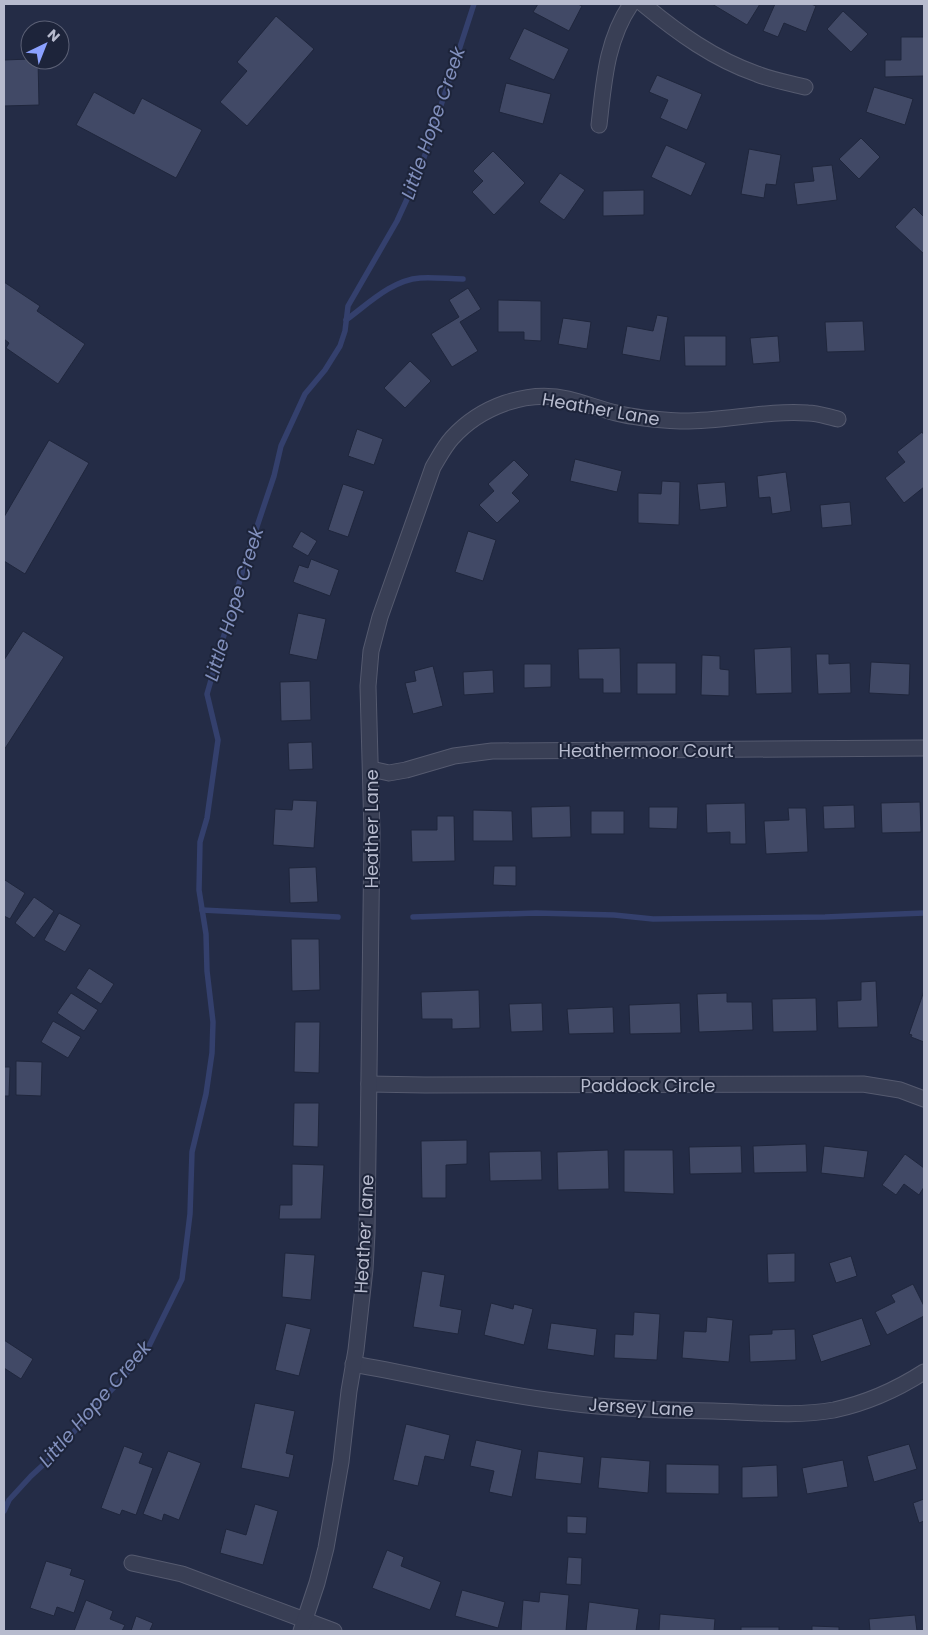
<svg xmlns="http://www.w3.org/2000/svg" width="928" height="1635" viewBox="0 0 928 1635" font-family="Poppins,sans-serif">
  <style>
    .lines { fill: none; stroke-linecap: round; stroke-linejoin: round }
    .stream { stroke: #34406d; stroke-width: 5.5 }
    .building { fill: #414966; stroke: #1f263c }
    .street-casing { stroke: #555a6f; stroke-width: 17 }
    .street { stroke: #393f55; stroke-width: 15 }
    .labels { text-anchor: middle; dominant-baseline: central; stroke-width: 4; stroke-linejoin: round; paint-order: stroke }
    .street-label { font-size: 18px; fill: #b7bbce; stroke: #1d243a }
    .water-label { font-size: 19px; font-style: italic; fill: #8290bd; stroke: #1d243a }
  </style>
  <rect width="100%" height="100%" fill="#242c46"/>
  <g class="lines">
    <g class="stream">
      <path d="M346,320C368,304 392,280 420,278C434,277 449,279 463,279"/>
      <polyline points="202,910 338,917"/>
      <polyline points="413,917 536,913 614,915 653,919 825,917 924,913"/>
      <polyline points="4,1511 9,1500 31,1476 55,1454 95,1407 117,1384 147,1350 182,1279 190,1214 192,1152 206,1094 212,1053 213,1022 207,971 206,934 199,890 200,842 207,818 218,740 207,694 246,559 274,476 281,446 305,394 325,370 340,346 345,331 348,306 397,221 419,173 474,4"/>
    </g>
  </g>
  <g class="building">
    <polygon points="538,4 578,4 582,6 569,31 533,12"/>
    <polygon points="712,4 760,4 747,25"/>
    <polygon points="775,4 811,4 816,6 806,32 784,23 778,37 763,31"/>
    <polygon points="843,11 868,34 851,52 827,29"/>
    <polygon points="276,16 314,49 247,126 220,102 247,71 237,62"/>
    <polygon points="524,28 569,49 554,80 509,59"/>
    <polygon points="901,37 924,37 924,76 885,77 885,60 901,60"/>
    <polygon points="30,59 30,60 38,60 39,105 4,106 4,60"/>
    <polygon points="657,75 702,94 687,130 660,118 668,100 649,92"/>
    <polygon points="506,83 551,94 543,124 499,112"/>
    <polygon points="874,87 913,99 905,125 866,112"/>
    <polygon points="94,92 134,114 142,98 202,130 176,178 76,125"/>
    <polygon points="861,138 880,157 859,179 839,159"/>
    <polygon points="666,145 706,163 691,196 651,177"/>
    <polygon points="749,149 781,155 776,185 766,184 764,198 741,194"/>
    <polygon points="493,151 525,183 494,215 472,192 483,181 473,171"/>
    <polygon points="832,165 837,200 797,205 794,183 814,181 812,167"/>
    <polygon points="560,173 585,190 564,220 539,202"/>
    <polygon points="644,190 644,215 603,216 603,191"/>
    <polygon points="914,207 924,217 924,254 895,227"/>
    <polygon points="4,282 40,306 37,311 85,344 58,384 6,348 9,343 4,339"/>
    <polygon points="468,288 481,309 460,322 478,351 452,367 431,334 459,317 449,300"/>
    <polygon points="498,300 541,301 541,341 524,340 524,332 498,332"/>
    <polygon points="657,315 668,317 660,361 622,354 627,326 653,331"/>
    <polygon points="563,318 591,322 587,349 558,344"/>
    <polygon points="863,321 865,351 827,352 825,322"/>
    <polygon points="684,336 726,336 726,366 685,366"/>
    <polygon points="778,336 780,362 753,364 750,338"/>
    <polygon points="410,361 431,381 405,408 384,388"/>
    <polygon points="357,429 383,439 374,465 348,456"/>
    <polygon points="922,432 924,435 924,487 904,503 885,478 905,462 897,452"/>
    <polygon points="49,440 89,463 25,574 4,561 4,517"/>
    <polygon points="575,459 622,471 617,492 570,481"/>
    <polygon points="514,460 529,475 512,493 520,501 497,523 479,505 494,491 488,484"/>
    <polygon points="786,472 791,511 772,514 770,497 759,498 757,476"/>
    <polygon points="662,481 680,482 679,525 638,523 638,493 661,494"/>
    <polygon points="725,482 727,507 700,510 697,484"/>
    <polygon points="343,484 364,491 348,537 328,530"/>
    <polygon points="850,502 852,525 822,528 820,505"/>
    <polygon points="301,531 317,541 308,556 292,547"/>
    <polygon points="468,531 496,540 483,581 455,572"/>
    <polygon points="311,559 339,570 330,596 293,582 299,565 308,568"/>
    <polygon points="298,613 326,619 317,660 289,654"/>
    <polygon points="23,631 64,657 4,750 4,660"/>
    <polygon points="791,647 792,693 756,694 754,649"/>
    <polygon points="620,648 621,693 603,693 603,679 579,679 578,649"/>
    <polygon points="816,654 829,654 829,664 850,663 851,693 818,694"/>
    <polygon points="702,655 720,656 720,669 729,670 729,696 701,695"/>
    <polygon points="871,662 910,664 909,695 869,693"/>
    <rect x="637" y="663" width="39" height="31"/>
    <polygon points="524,664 551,664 551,687 524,688"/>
    <polygon points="433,666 443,706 413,714 405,683 416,681 414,671"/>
    <polygon points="493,670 494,693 464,695 463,672"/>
    <polygon points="310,681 311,720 281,721 280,682"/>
    <polygon points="312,742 313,769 289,770 288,743"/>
    <polygon points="293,800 317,801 314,848 273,845 275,809 292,810"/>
    <polygon points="920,802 921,832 882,833 881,803"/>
    <polygon points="745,803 746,844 730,844 730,832 707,833 706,804"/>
    <polygon points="854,805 855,828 824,829 823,806"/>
    <polygon points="570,806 571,837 532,838 531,807"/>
    <polygon points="649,807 678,807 677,829 649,828"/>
    <polygon points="788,808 806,808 808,852 766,854 764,821 789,820"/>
    <polygon points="473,810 512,811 513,841 473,841"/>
    <rect x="591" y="811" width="33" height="23"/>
    <polygon points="437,816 454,816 455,861 412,862 411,830 437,830"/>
    <polygon points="494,866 516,866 516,886 493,885"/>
    <polygon points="316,867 318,902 290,903 289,868"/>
    <polygon points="5,880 25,893 10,919 4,916 4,883"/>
    <polygon points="34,897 54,911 34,938 15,923"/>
    <polygon points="59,913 81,925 65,952 44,940"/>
    <polygon points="291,939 319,939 320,990 292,991"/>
    <polygon points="89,968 114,984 101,1004 76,988"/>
    <polygon points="876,981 878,1027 838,1028 837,1001 861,1000 861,982"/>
    <polygon points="479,990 480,1028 452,1029 452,1019 422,1019 421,992"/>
    <polygon points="924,991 924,1042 911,1037 912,1035 909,1034"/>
    <polygon points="71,993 98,1010 84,1031 57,1013"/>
    <polygon points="727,993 727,1002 752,1002 753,1030 699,1032 697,994"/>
    <polygon points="816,998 817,1031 773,1032 772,999"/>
    <polygon points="542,1003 543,1031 511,1032 509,1004"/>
    <polygon points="680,1003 681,1033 630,1034 629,1005"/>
    <polygon points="613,1007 614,1033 569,1034 567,1009"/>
    <polygon points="53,1021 81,1037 68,1058 41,1042"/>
    <polygon points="295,1022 320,1022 319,1073 294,1072"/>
    <polygon points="16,1061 42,1062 41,1096 16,1095"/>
    <polygon points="4,1067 10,1067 9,1096 4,1096"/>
    <polygon points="294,1103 319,1103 318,1147 293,1146"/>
    <polygon points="467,1140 467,1164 446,1165 446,1198 422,1198 421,1141"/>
    <polygon points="806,1144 807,1172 754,1173 753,1146"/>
    <polygon points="741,1146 742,1173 690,1174 689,1147"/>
    <polygon points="824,1146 868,1151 864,1178 821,1173"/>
    <polygon points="608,1150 609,1189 558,1190 557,1152"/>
    <polygon points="624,1150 673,1150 674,1194 624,1192"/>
    <polygon points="541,1151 542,1180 490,1181 489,1152"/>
    <polygon points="905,1154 924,1168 924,1187 919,1195 904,1184 896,1195 882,1185"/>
    <polygon points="292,1164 324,1165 321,1219 279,1219 280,1205 292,1205"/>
    <polygon points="285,1253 315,1255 311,1300 282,1297"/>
    <polygon points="795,1253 795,1282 768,1283 767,1254"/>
    <polygon points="851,1256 857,1276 836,1283 829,1263"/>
    <polygon points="422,1271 445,1275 440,1306 462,1310 458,1334 413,1327"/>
    <polygon points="913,1284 924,1306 924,1316 887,1335 875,1312 895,1302 891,1295"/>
    <polygon points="491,1303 513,1309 514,1304 533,1309 524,1345 484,1335"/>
    <polygon points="634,1312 660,1314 657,1360 614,1358 615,1334 633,1335"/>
    <polygon points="707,1317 733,1320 729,1362 682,1358 684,1331 706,1332"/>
    <polygon points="862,1318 871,1345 821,1362 812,1335"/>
    <polygon points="286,1323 311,1329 299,1376 275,1370"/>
    <polygon points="551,1323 597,1329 594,1356 547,1349"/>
    <polygon points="795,1329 796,1360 750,1362 749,1335 772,1334 772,1330"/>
    <polygon points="4,1340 33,1359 21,1379 4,1368"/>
    <polygon points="255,1403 295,1411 286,1453 294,1455 289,1478 241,1468"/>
    <polygon points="406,1424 450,1435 444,1460 425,1456 418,1486 393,1480"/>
    <polygon points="476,1440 522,1450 512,1497 489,1492 494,1471 470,1466"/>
    <polygon points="909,1444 917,1469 874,1482 867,1456"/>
    <polygon points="124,1446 143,1453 139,1463 153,1468 136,1515 122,1510 120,1515 101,1508"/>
    <polygon points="168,1451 201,1463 179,1520 164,1514 162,1521 143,1514"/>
    <polygon points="538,1451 584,1457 581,1484 535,1479"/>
    <polygon points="601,1457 650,1461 648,1493 598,1488"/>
    <polygon points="843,1460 848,1487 807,1494 802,1468"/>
    <polygon points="666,1464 719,1465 719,1494 666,1493"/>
    <polygon points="777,1465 778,1497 742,1498 742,1467"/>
    <polygon points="924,1499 924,1521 919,1523 913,1503"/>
    <polygon points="255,1504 278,1511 263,1565 220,1553 226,1529 246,1535"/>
    <polygon points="567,1516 587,1517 586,1534 567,1533"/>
    <polygon points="387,1550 404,1557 401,1566 441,1582 430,1610 372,1588"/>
    <polygon points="568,1557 582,1558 581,1585 566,1584"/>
    <polygon points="46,1561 72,1569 70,1575 85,1580 74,1613 57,1607 54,1616 30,1608"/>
    <polygon points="462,1590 505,1602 498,1628 455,1616"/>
    <polygon points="540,1592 569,1595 566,1631 521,1631 523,1600 539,1602"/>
    <polygon points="86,1600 113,1611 110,1619 125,1625 122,1631 74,1631"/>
    <polygon points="589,1602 639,1609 636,1631 586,1631"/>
    <polygon points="660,1614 715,1619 714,1631 659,1631"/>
    <polygon points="915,1615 917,1631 870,1631 869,1619"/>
    <polygon points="136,1616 153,1623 150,1630 154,1631 131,1631"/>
    <polygon points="812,1626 839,1627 839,1631 812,1631"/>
    <rect x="741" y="1627" width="38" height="4"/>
  </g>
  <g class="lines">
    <g class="street-casing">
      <g id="street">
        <path d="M643,4C678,33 714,59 757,74C772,80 789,83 805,87"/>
        <path d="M599,125C604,82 606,41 631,4"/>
        <polyline points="371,769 389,773 406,770 454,756 492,751 924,748"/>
        <polyline points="369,1084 425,1085 863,1084 900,1090 924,1099"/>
        <path d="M353,1364C423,1376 492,1394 562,1402C612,1409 663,1410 713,1411C752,1412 796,1417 834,1410C867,1403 896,1390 924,1372"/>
        <polyline points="132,1563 182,1574 334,1631"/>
        <path d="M301,1631L317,1583L326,1548L341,1462L349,1391L356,1350L365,1269L367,1233L372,833L368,686L371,651L380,617L433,467C439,457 444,447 452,438C480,407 527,389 568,399C584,403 600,409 616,413C636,418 659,420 680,421C723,422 765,410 808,413C818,413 828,417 838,419"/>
      </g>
    </g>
    <use href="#street" class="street"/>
  </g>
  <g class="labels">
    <g class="street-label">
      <text transform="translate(601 409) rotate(10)">Heather Lane</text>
      <text x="646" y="750">Heathermoor Court</text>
      <text transform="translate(371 829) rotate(-90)">Heather Lane</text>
      <text x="648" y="1085">Paddock Circle</text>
      <text transform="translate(364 1234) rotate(-87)">Heather Lane</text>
      <text transform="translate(641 1407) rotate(3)">Jersey Lane</text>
    </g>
    <g class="water-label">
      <text transform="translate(433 123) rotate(-71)">Little Hope Creek</text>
      <text transform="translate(234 604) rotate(-73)">Little Hope Creek</text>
      <text transform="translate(95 1404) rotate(-49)">Little Hope Creek</text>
    </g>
  </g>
  <rect width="928" height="1635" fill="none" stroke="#b7bbce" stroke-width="10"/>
  <g transform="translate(45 45) rotate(43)"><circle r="24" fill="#1d243a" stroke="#5b6075"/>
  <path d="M0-4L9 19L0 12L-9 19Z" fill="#8ba1ff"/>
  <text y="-8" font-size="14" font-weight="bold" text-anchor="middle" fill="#b7bbce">N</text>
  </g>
</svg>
